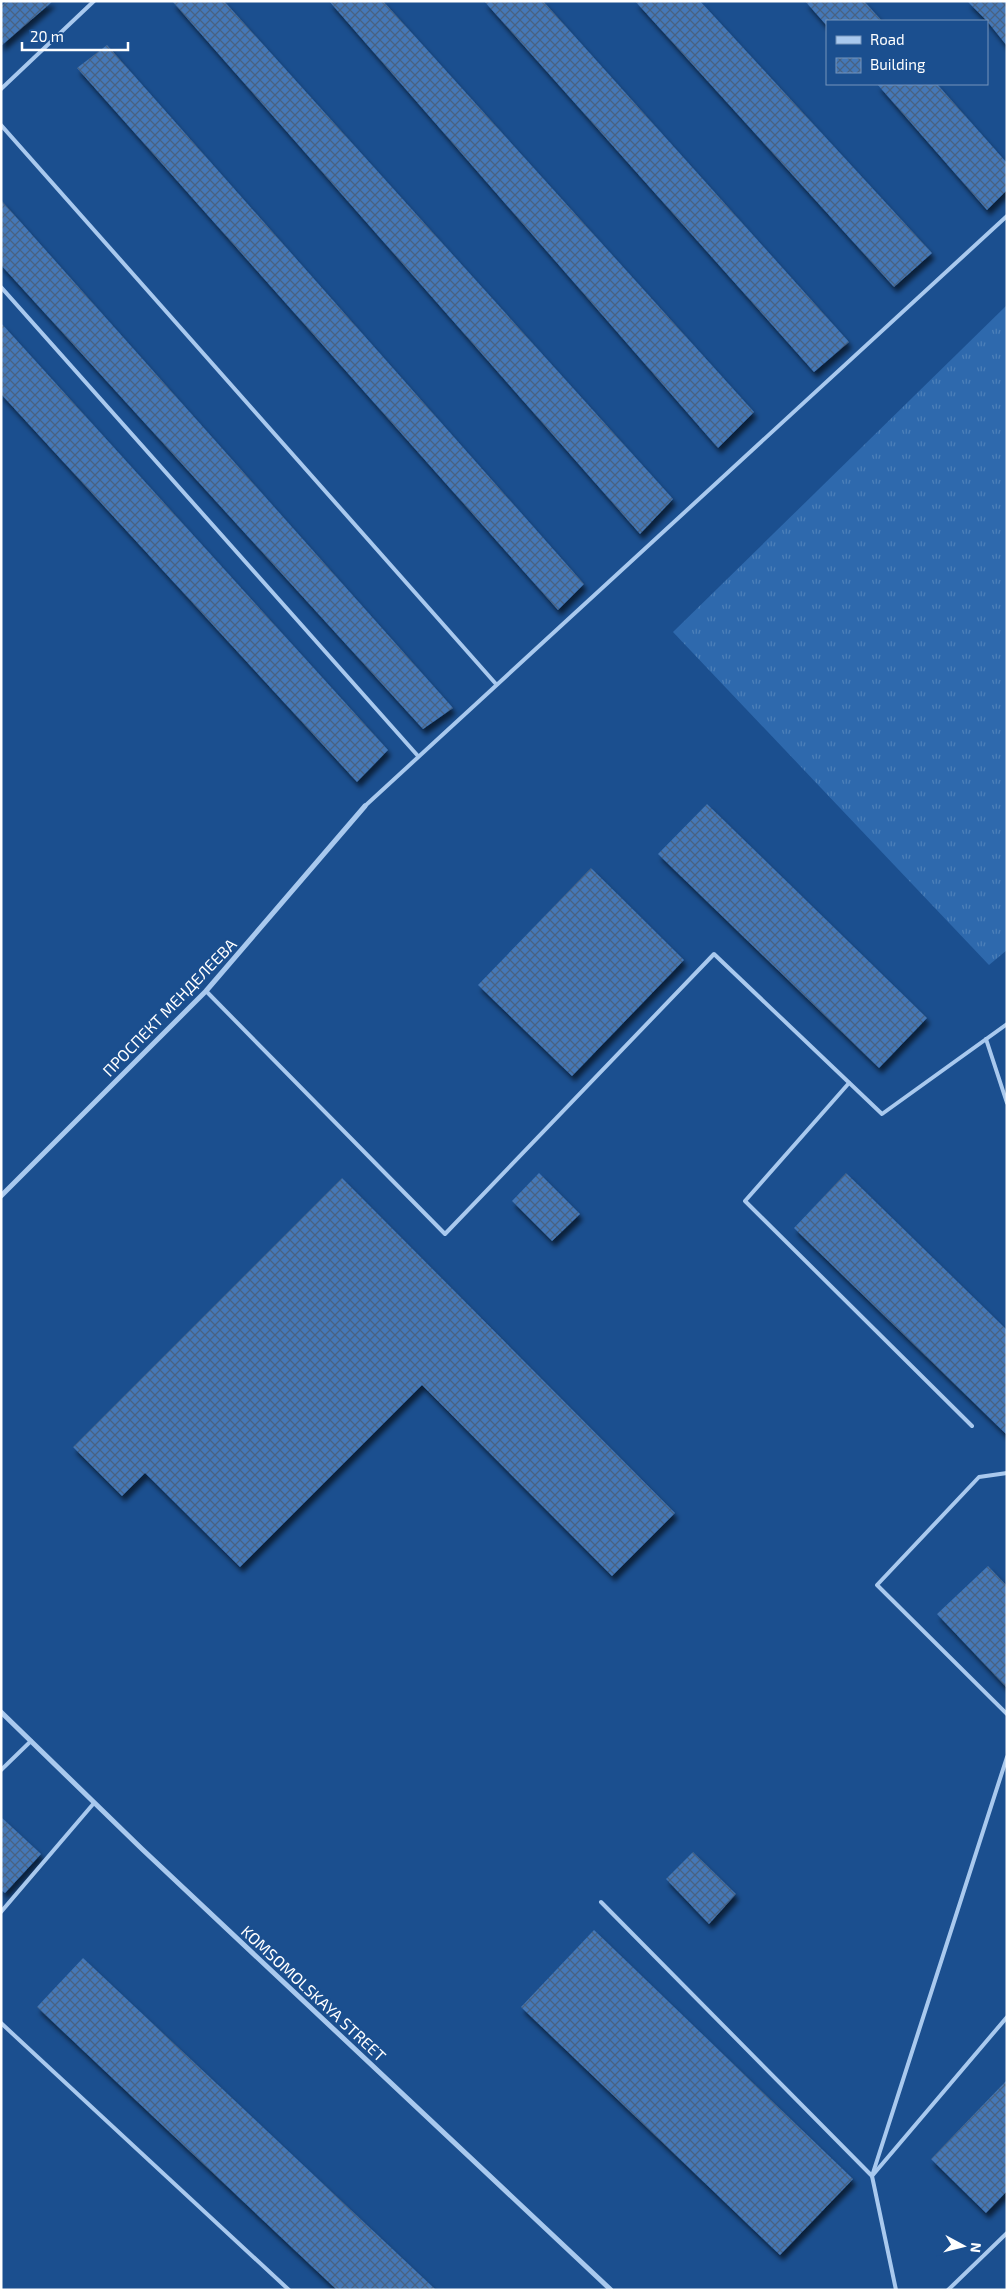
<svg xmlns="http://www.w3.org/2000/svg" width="1008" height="2291" viewBox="0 0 1008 2291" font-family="'Exo 2',sans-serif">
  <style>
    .grass { fill: url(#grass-tufts) }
    .building { fill: url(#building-cross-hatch); filter: url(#shadow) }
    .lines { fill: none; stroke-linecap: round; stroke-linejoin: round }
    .lane { stroke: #a9c9ee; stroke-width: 4 }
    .street { stroke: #a9c9ee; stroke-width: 5 }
    .labels { text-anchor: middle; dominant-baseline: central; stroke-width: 4.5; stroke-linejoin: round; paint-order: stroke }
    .street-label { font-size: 16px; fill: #fff; stroke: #1b4f8f }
  </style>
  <defs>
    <pattern id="grass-tufts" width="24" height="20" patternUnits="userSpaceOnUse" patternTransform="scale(1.25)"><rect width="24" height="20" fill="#2e69ad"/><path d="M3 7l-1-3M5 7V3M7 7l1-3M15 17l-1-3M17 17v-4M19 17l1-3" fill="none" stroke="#4d80b9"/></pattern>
    <pattern id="building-cross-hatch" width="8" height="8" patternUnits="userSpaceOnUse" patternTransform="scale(1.25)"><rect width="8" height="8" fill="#4478b7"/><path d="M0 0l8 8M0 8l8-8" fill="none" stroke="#486282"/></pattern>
    <filter id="shadow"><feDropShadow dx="3" dy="5.5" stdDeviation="2.5" flood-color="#0009"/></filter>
  </defs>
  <rect width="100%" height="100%" fill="#1b4f8f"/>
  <polygon class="grass" points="1007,305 1007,950 989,965 673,632"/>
  <g class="building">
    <polygon points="7,1 53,1 1,46 1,6"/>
    <polygon points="172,1 224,1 673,499 640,534"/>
    <polygon points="329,1 383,1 754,412 718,448"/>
    <polygon points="484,1 543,1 849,342 814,372"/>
    <polygon points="635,1 700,1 932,253 894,287"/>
    <polygon points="805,1 864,1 882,21 827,21 827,26"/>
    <polygon points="967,1 1007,1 1007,46 987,21"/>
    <polygon points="107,45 584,584 558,610 77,68"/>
    <polygon points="877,84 937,84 1007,163 1007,190 987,210"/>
    <polygon points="1,200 453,708 423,729 1,265"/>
    <polygon points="1,323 388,750 357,782 1,394"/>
    <polygon points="707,804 927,1018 879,1068 658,854"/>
    <polygon points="591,868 684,960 572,1076 478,985"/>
    <polygon points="539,1173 580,1214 552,1241 512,1201"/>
    <polygon points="846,1173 1007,1330 1007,1435 794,1228"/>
    <polygon points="342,1178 675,1513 612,1576 422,1385 240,1567 145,1473 122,1496 73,1447"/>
    <polygon points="988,1566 1007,1586 1007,1688 937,1614"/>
    <polygon points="1,1817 41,1854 5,1893 1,1890"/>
    <polygon points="693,1852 736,1894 709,1924 666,1879"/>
    <polygon points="594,1930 853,2179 780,2255 521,2007"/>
    <polygon points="83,1958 436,2290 337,2290 37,2007"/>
    <polygon points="1007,2080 1007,2191 986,2213 931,2159"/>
  </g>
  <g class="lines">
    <g class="lane">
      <polyline points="1,89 94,1"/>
      <polyline points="1,125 496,684"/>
      <polyline points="1,287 418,756"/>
      <polyline points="365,806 1007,216"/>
      <polyline points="206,991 445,1234 714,954 882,1114 1007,1024"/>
      <polyline points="986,1039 1007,1103"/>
      <polyline points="849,1083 745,1201 972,1426"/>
      <polyline points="1007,1473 979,1477 877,1585 1007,1714"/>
      <polyline points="1,1770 31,1741"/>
      <polyline points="601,1902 872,2176 1007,2017"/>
      <polyline points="1,1912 94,1803"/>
      <polyline points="1,2023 289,2290"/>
      <polyline points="896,2290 872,2176 1007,1757"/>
      <polyline points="948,2290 1007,2233"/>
    </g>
    <g class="street">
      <polyline points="1,1196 206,991 365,806"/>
      <polyline points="1,1712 142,1849 611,2290"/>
    </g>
  </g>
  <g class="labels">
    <g class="street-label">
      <text transform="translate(169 1007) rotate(-46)">ПРОСПЕКТ МЕНДЕЛЕЕВА</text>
      <text transform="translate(314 1993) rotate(43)">KOMSOMOLSKAYA STREET</text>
    </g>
  </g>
  <rect width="1008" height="2291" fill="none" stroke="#ffffff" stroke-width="5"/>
  <rect x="826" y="20" width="162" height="65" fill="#1b4f8f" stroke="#7695bc"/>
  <rect x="836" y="36" width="25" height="8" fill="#a9c9ee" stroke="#7695bc"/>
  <text x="870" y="45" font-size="15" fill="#ffffff">Road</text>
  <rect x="836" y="58" width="25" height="15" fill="url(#building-cross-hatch)" stroke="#7695bc"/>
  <text x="870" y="70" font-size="15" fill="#ffffff">Building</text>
  <g transform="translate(963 2246) rotate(97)" stroke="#1b4f8f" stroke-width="4" paint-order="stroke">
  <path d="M0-4L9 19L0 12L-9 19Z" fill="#ffffff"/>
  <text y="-8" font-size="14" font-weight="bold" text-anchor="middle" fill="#ffffff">N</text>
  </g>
  <path d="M22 42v8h106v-8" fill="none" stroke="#ffffff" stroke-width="2.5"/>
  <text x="30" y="42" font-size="15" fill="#ffffff" stroke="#1b4f8f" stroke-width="4" paint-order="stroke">20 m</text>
</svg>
